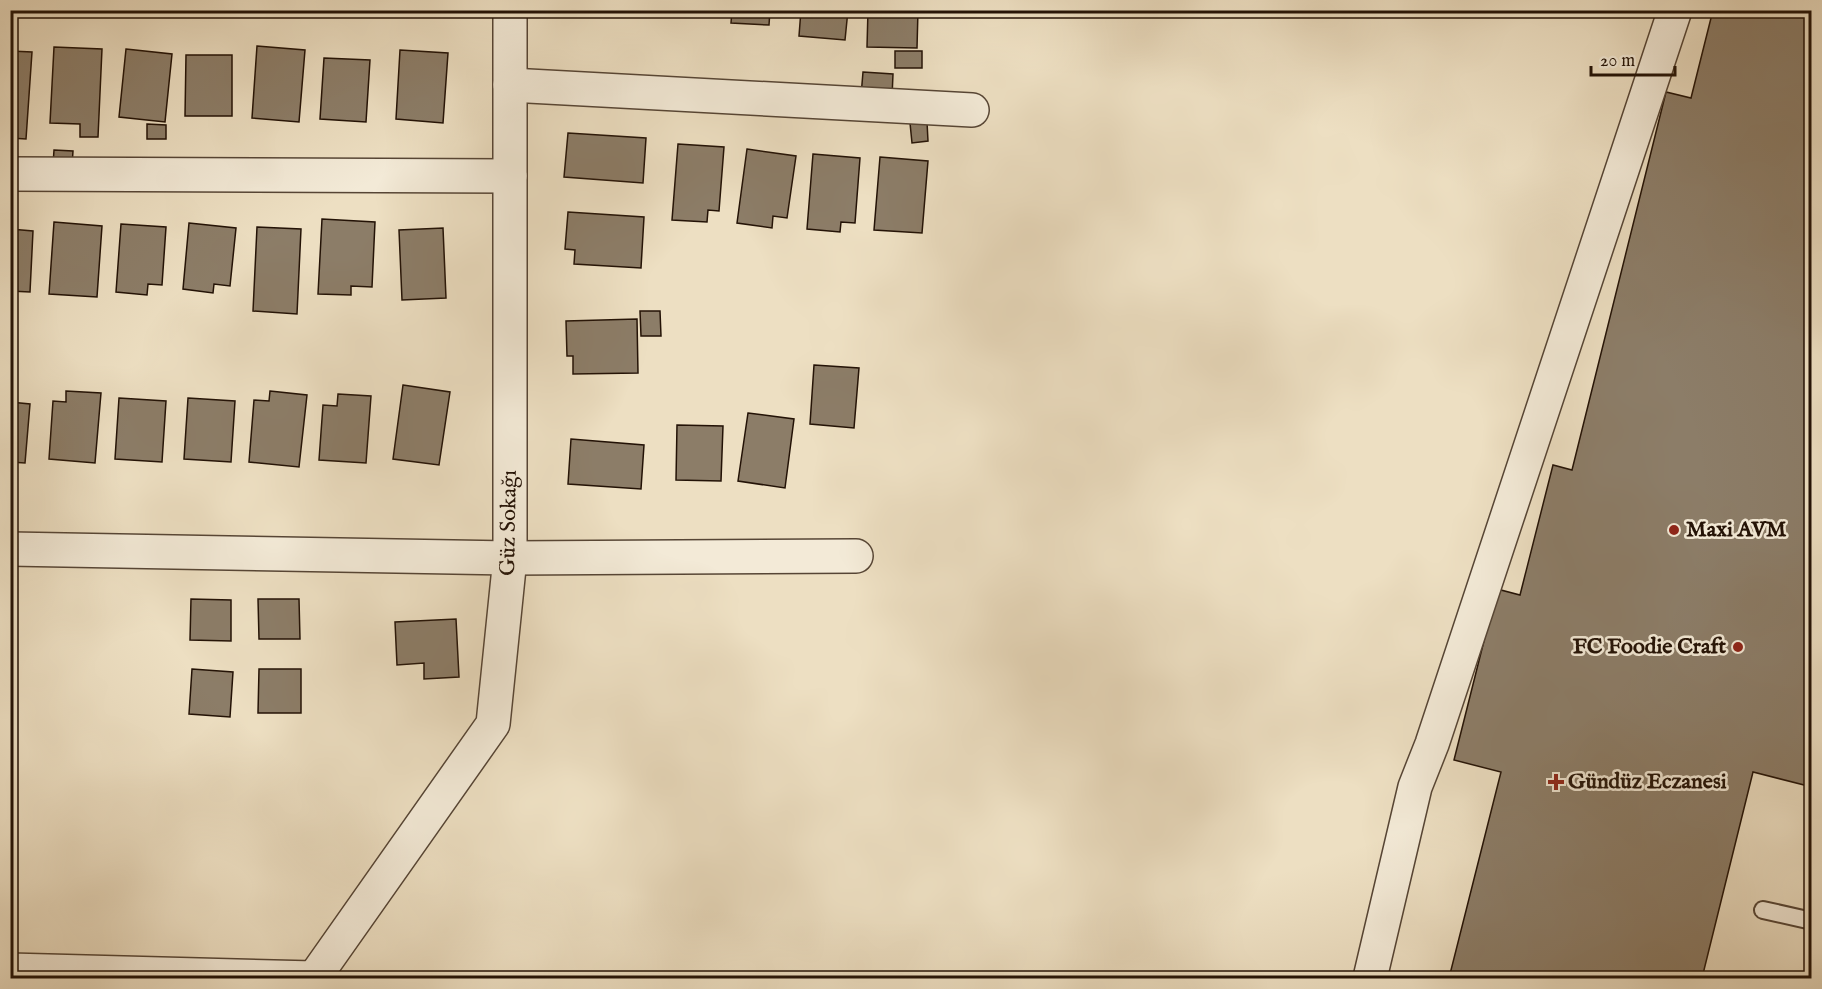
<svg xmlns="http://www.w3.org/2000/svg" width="1822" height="989" viewBox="0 0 1822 989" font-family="'IM FELL English',serif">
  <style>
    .building { fill: #8c7d68; stroke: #231206; stroke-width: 1.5 }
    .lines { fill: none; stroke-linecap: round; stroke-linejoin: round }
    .service-casing { stroke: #564535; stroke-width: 20 }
    .minor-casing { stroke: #564535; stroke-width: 36 }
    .service { stroke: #f3ead7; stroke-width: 16 }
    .minor { stroke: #f3ead7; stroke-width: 33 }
    .poi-dot { fill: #8f2418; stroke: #f3ead7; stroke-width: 2 }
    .labels { text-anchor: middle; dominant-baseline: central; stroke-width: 5; stroke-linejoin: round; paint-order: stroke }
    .street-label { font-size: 22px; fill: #231206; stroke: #f3ead7 }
    .poi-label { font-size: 22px; font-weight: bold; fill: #231206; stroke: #f3ead7; text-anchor: start }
  </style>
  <rect width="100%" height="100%" fill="#eddfc2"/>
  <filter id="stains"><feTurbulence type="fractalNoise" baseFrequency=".00333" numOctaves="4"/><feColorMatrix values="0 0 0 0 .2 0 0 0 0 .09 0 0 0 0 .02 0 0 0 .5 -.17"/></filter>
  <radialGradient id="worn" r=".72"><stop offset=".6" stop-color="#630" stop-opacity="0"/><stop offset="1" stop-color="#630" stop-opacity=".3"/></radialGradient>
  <g class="building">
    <polygon points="732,10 770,10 769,25 731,23"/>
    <polygon points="801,10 848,10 845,40 799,36"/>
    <polygon points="868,10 918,10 917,48 867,47"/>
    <polygon points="942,10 985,10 986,13 942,14"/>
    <polygon points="1713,10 1812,10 1812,787 1753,772 1702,978 1449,978 1501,772 1454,760 1497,589 1520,595 1553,465 1572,470 1666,92 1691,98"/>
    <polygon points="257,46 305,50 299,122 252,118"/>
    <polygon points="54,47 102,49 98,137 80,137 80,124 50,123"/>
    <polygon points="126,49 172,54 165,122 119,117"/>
    <polygon points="400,50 448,53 443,123 396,119"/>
    <polygon points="10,51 32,52 26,139 10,138"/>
    <rect x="895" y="51" width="27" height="17"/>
    <polygon points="186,55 232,55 232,116 185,116"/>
    <polygon points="324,58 370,60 366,122 320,119"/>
    <polygon points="863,72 893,74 892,97 861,96"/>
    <polygon points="927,122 928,141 912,143 910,123"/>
    <polygon points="147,124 166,125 166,139 147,139"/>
    <polygon points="568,133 646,138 643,183 564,177"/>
    <polygon points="678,144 724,147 719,211 708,210 707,222 672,220"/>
    <polygon points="747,149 796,156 787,218 773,216 772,228 737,223"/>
    <polygon points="54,150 73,151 72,166 53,165"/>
    <polygon points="813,154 860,158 855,223 841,222 840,232 807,229"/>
    <polygon points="880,157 928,161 922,233 874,230"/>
    <polygon points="568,212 644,217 641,268 574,264 575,250 565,249"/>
    <polygon points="322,219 375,222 372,287 351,286 351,295 318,294"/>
    <polygon points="54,222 102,226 97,297 49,294"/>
    <polygon points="189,223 236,228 230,286 214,284 213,293 183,289"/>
    <polygon points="121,224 166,227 162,285 148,284 147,295 116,292"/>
    <polygon points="257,227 301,229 297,314 253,311"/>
    <polygon points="443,228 446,298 402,300 399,230"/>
    <polygon points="10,229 33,231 30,292 10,291"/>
    <polygon points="640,311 660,311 661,336 641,336"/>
    <polygon points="637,319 638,373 573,374 573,356 567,356 566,321"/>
    <polygon points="814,365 859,368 854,428 810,424"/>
    <polygon points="403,385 450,392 439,465 393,459"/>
    <polygon points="66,391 101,393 95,463 49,459 53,401 66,402"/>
    <polygon points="270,391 307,395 299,467 249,462 254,400 269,401"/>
    <polygon points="338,394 371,396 366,463 319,460 323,405 337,406"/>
    <polygon points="119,398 166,401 162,462 115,459"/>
    <polygon points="188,398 235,401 231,462 184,459"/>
    <polygon points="10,402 30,404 25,463 10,462"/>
    <polygon points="748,413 794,419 785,488 738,481"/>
    <polygon points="677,425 723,426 721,481 676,480"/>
    <polygon points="571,439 644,445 641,489 568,484"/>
    <polygon points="191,599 231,600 231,641 190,640"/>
    <polygon points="258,599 299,599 300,639 259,639"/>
    <polygon points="456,619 459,677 424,679 424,663 397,665 395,622"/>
    <polygon points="192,669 233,672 230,717 189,714"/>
    <polygon points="259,669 301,669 301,713 258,713"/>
  </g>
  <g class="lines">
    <g class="service-casing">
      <polyline id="service" points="1763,910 1812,921"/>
    </g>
    <g class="minor-casing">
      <g id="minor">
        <polyline points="510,85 972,110"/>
        <polyline points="10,174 510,176"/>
        <polyline points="10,549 510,558 856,556"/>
        <polyline points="10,970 314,978"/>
        <polyline points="314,978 493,724 510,558 510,10"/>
        <polyline points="1370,978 1415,787 1432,744 1675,10"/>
      </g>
    </g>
    <use href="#service" class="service"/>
    <use href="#minor" class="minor"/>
  </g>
  <g class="poi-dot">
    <circle cx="1674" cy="530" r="6"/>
    <circle cx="1738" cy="647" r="6"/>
    <path d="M1553 773h6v6h6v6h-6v6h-6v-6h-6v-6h6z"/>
  </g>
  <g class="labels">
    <g class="street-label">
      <text transform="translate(509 523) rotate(-89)">Güz Sokağı</text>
    </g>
    <g class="poi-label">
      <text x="1686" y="530">Maxi AVM</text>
      <text x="1726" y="647" text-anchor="end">FC Foodie Craft</text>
      <text x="1568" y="782">Gündüz Eczanesi</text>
    </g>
  </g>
  <rect width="1822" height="989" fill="none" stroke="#eddfc2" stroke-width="36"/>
  <rect x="12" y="12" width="1798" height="965" fill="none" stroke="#231206" stroke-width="3"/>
  <rect x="18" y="18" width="1786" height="953" fill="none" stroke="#231206" stroke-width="1.5"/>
  <path d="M1591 66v9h84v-9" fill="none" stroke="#231206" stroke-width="3"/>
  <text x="1600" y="66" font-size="18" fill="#231206" stroke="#f3ead7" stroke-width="4.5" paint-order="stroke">20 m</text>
  <rect width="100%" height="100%" filter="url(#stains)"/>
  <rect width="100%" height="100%" fill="url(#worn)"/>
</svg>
